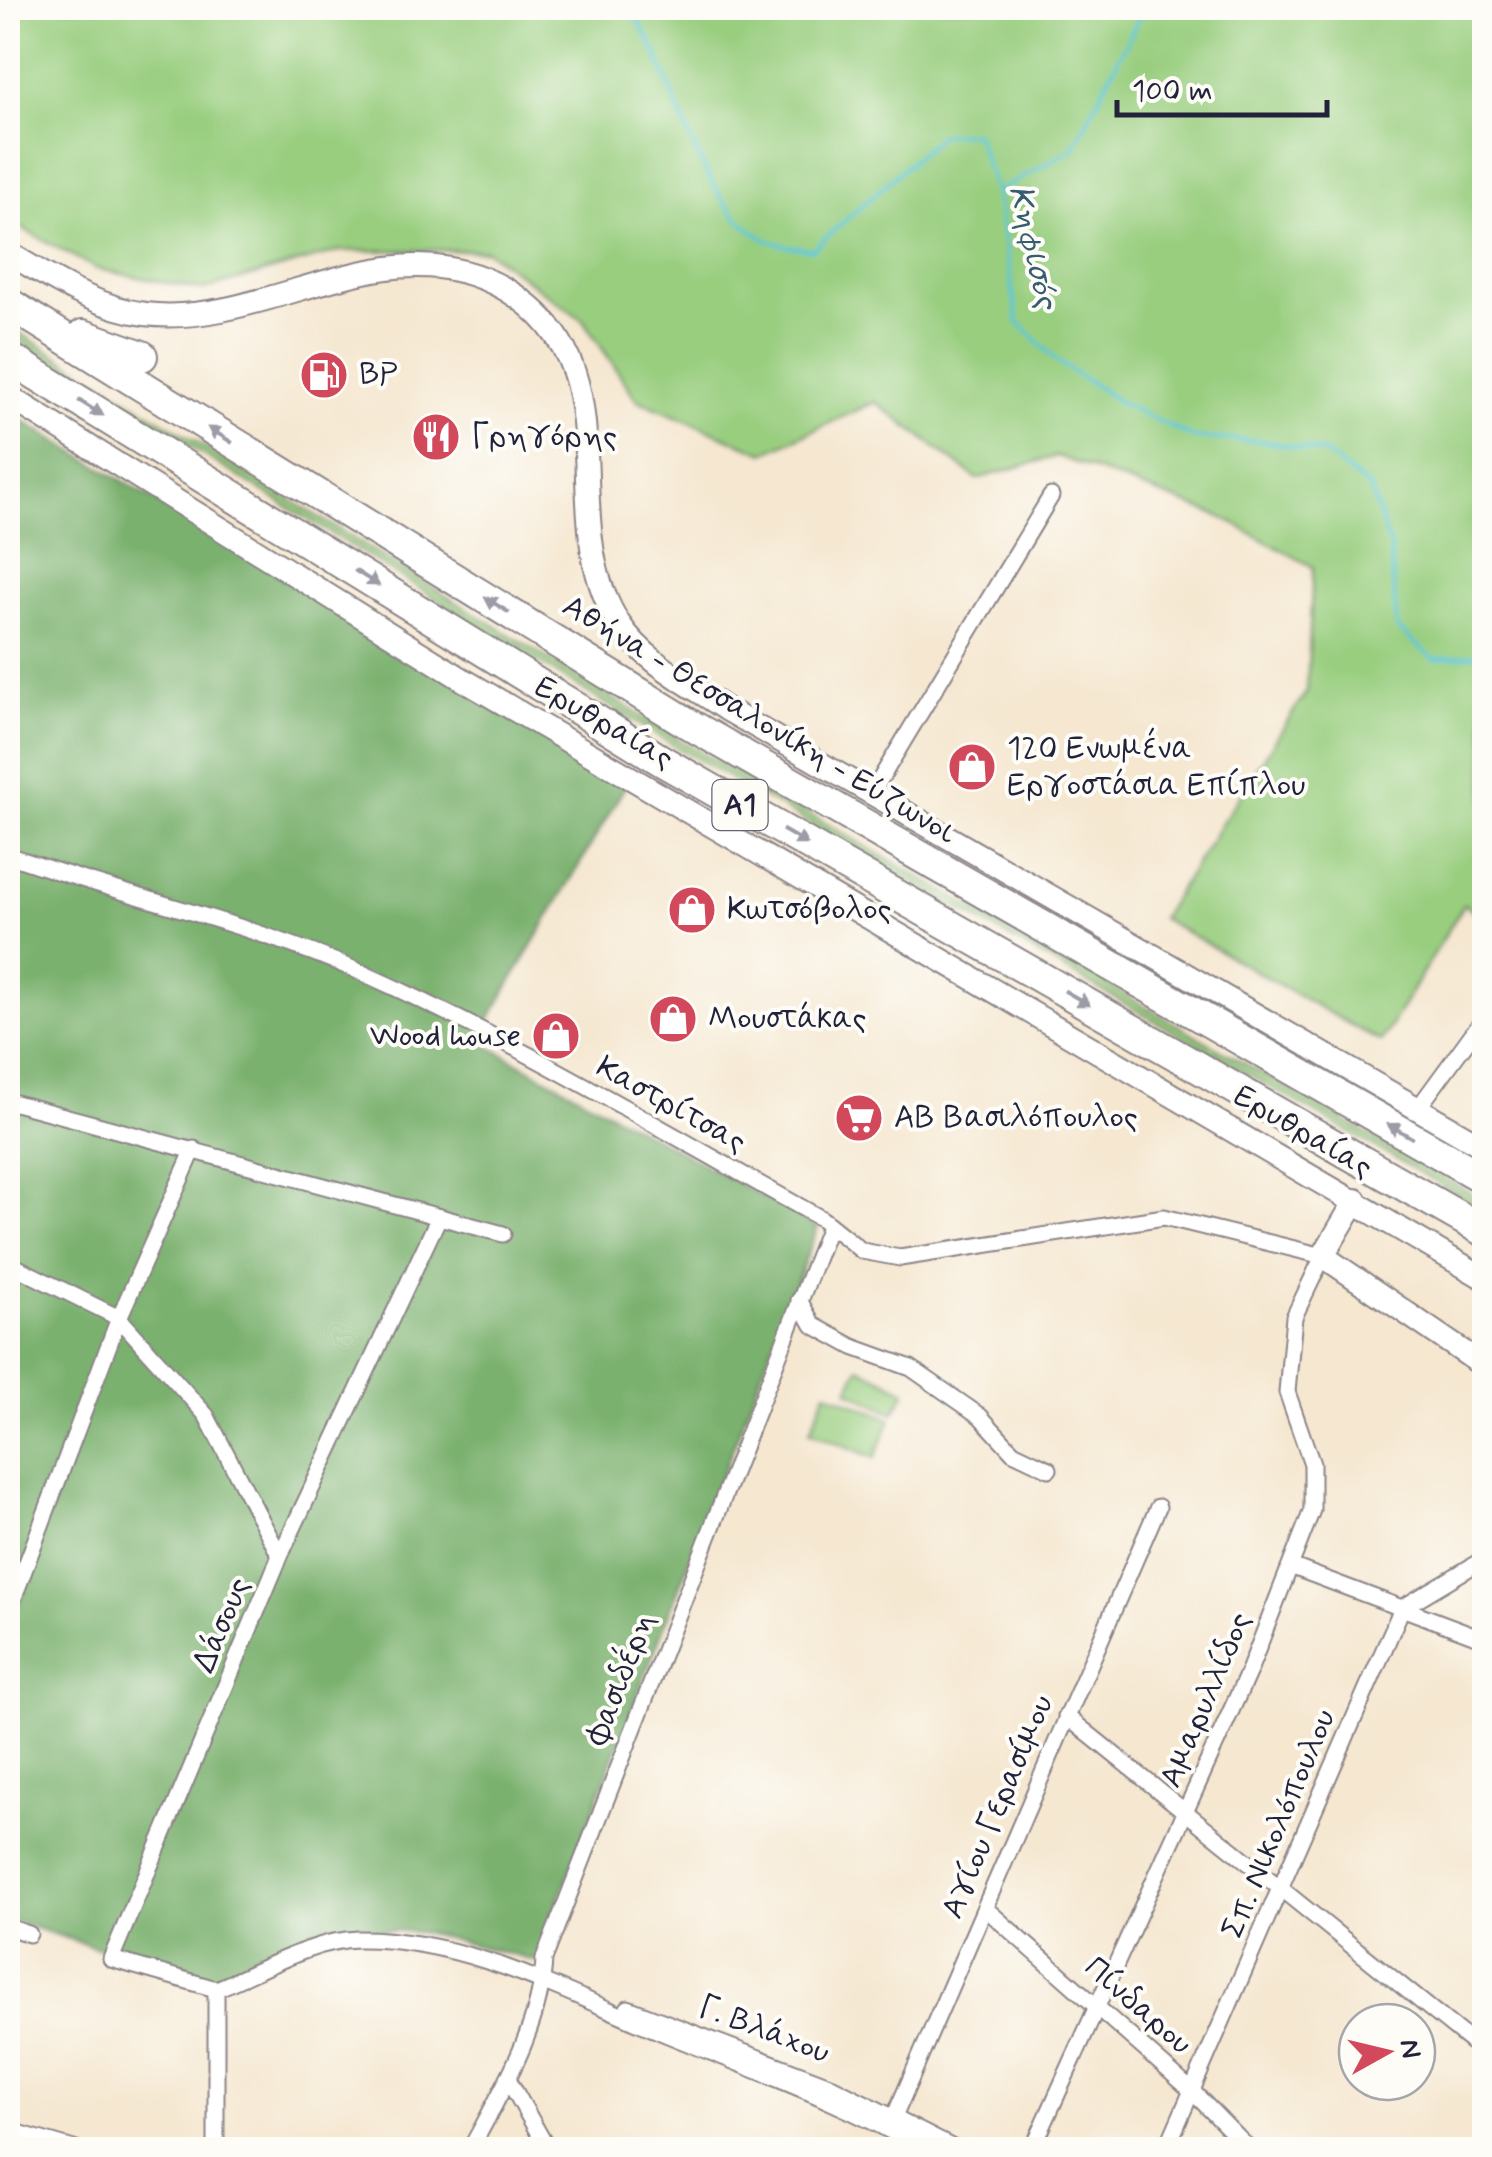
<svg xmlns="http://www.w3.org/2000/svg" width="1492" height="2157" viewBox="0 0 1492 2157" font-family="Mynerve,sans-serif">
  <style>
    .green { fill: #99ce7f; stroke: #5e785d; stroke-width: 2.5 }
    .forest { fill: #7ab16e; stroke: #4e6a54; stroke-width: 2.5 }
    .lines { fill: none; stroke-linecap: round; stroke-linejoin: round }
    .stream { stroke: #5cc7d6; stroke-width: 4 }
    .street-casing { stroke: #8c8486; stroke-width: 19 }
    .secondary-casing { stroke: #8c8486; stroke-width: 26 }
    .highway-casing { stroke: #8c8486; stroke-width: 34 }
    .street { stroke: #fff; stroke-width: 15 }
    .secondary { stroke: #fff; stroke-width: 22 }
    .highway { stroke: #fff; stroke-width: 30 }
    .oneway { fill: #9c9ca7 }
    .labels { text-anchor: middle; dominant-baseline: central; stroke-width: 8; stroke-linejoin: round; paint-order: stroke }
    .shield { fill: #fdfcf7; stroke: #646373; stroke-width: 2.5 }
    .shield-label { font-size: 30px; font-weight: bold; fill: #22223b }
    .poi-label { font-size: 32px; fill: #22223b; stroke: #fdfcf7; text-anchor: start }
    .street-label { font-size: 32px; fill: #22223b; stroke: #fdfcf7 }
    .water-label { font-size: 35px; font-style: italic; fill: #365c71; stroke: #fdfcf7 }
  </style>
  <rect width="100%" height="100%" fill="#fdfcf7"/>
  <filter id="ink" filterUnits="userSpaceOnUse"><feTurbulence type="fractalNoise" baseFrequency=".01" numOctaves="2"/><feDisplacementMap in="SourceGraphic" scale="20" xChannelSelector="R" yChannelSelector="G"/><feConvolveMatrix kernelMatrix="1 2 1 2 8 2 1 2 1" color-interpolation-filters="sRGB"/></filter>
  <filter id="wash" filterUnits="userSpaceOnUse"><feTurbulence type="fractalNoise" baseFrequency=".0048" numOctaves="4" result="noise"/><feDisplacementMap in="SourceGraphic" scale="40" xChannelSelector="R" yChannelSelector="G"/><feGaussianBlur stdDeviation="2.25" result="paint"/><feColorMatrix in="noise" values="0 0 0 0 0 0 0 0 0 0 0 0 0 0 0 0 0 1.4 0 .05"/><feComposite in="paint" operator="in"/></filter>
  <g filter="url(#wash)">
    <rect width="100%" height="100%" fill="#f5e7d0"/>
    <g class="green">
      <polygon points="8,8 1484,8 1484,918 1464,904 1381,1042 1161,918 1307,691 1313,567 1219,516 1057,456 977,479 875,402 764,453 637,400 583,320 486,250 339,251 203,290 97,269 8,221"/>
      <polygon points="8,326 678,739 1484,1201 1484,1209 675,746 8,334"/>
      <polygon points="859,1367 906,1391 894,1413 848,1390"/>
      <polygon points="826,1392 891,1419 875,1458 810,1431"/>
    </g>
    <polygon class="forest" points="8,412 627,783 477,1040 818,1227 535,1961 427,1933 391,1930 324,1937 209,1984 8,1919"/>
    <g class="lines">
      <g class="stream">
        <path d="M628,8C636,20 647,33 653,47C680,103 706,211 767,240C780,246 798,247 812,250L942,134L975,133L996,193L1018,322L1057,361L1121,403L1194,438L1263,441L1325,453L1370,488L1390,546L1397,628L1434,659L1484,654"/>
        <polyline points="997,192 1073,149 1144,8"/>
      </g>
    </g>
  </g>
  <g filter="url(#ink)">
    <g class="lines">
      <g class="street-casing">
        <g id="street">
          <polyline points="872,793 1051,496"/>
          <path d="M8,855C127,897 251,923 367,975C523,1045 672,1136 822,1219L862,1251L900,1258L1164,1217L1323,1256L1294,1317L1287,1392L1312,1464V1510L1249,1671L1032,2150"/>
          <polyline points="8,1101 503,1234"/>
          <polyline points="1416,1111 1484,1018"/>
          <polyline points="8,1263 119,1318 206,1415 280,1556"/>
          <polyline points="799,1300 813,1325 853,1347 911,1368 980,1416 1013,1452 1049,1469"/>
          <polyline points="1293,1567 1484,1639"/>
          <polyline points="8,1613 119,1318 194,1149"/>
          <polyline points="1066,1716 1484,2052"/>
          <polyline points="985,1908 1192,2091 1250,2150"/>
          <polyline points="8,1927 29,1934"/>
          <polyline points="216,1989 111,1959 280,1556 439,1217"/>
          <path d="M216,1989C259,1972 312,1940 358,1939C468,1938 570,1995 668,2035C754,2070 844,2102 925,2150"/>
          <polyline points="216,1989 216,2150"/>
          <polyline points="628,2008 827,2084 957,2150"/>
          <polyline points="508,2079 548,2150"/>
          <polyline points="889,2129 1158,1507"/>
          <polyline points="8,2130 77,2150"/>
          <path d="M470,2150C502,2090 541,2027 544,1959L828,1229"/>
          <polyline points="1166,2150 1402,1608 1484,1559"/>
        </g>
      </g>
      <g class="secondary-casing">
        <g id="secondary">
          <path d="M8,253C51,278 94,307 145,314C268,329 386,220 505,289C638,367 549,518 620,625C645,662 689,684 726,709L1484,1147"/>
          <polyline points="8,396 462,679 1484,1278"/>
          <polyline points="1356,1200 1323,1256 1484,1366"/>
        </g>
      </g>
      <g class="highway-casing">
        <g id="highway">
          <polyline points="8,303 689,724 1484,1179"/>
          <polyline points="83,335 142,356"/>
          <polyline points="8,357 664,762 1484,1231"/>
        </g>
      </g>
      <use href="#street" class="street"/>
      <use href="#secondary" class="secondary"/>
      <use href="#highway" class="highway"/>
    </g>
    <defs><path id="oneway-solid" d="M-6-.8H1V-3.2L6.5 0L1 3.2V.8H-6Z" transform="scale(2.5)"/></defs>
    <g class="oneway">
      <use href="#oneway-solid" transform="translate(91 408) rotate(32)"/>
      <use href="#oneway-solid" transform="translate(220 435) rotate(-148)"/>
      <use href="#oneway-solid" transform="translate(367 578) rotate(32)"/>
      <use href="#oneway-solid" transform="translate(497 605) rotate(-148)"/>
      <use href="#oneway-solid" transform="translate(795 837) rotate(30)"/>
      <use href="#oneway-solid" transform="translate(1077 998) rotate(30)"/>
      <use href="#oneway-solid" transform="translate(1400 1131) rotate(-150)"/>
    </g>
  </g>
  <defs>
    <g id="fuel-disc" transform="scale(2.5)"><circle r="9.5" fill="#d1495b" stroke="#fdfcf7"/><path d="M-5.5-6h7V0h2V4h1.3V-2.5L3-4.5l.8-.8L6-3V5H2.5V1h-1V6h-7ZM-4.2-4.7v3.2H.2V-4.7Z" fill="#fff"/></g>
    <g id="restaurant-disc" transform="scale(2.5)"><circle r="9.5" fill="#d1495b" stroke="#fdfcf7"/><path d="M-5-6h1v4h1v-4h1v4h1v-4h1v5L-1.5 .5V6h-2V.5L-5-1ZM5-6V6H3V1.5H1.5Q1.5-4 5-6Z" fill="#fff"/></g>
    <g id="shop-disc" transform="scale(2.5)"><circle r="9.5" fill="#d1495b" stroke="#fdfcf7"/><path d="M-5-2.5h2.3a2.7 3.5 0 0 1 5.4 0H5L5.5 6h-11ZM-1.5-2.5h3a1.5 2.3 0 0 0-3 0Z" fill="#fff"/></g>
    <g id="supermarket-disc" transform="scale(2.5)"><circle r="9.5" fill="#d1495b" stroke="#fdfcf7"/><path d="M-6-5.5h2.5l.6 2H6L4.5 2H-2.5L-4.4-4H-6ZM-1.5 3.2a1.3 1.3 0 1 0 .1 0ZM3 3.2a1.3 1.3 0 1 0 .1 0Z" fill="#fff"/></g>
  </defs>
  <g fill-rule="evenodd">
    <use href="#fuel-disc" x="324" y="375"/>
    <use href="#restaurant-disc" x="436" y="437"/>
    <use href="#shop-disc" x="972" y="767"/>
    <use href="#shop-disc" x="692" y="910"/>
    <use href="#shop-disc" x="673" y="1019"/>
    <use href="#shop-disc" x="556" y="1036"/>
    <use href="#supermarket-disc" x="859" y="1118"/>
  </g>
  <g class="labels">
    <rect class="shield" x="712.5" y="780" width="55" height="50" rx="8"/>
    <g class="shield-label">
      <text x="740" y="805">Α1</text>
    </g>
    <g class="poi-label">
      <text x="359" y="375">BP</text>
      <text x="471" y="437">Γρηγόρης</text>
      <text x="1007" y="749">120 Ενωμένα<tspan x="1007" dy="37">Εργοστάσια Επίπλου</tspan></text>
      <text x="727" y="910">Κωτσόβολος</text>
      <text x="708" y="1019">Μουστάκας</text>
      <text x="521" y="1036" text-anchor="end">Wood house</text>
      <text x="894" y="1118">ΑΒ Βασιλόπουλος</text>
    </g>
    <g class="street-label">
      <text transform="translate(759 720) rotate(31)">Αθήνα - Θεσσαλονίκη - Εύζωνοι</text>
      <text transform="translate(604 723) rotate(30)">Ερυθραίας</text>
      <text transform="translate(671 1105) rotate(29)">Καστρίτσας</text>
      <text transform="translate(1303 1132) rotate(30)">Ερυθραίας</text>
      <text transform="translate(222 1625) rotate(-67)">Δάσους</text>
      <text transform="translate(621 1679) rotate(-69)">Φασιδέρη</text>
      <text transform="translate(1206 1700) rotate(-67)">Αμαρυλλίδος</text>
      <text transform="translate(998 1807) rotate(-67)">Αγίου Γερασίμου</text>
      <text transform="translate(1279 1824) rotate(-67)">Σπ. Νικολόπουλου</text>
      <text transform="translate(1138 2006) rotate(41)">Πίνδαρου</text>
      <text transform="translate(764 2030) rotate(21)">Γ. Βλάχου</text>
    </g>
    <g class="water-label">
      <text transform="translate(1033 247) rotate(77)">Κηφισός</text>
    </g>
  </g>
  <rect width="1492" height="2157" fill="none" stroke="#fdfcf7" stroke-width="40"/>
  <g transform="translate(1387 2052) rotate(82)"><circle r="48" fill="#fdfcf7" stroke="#a5a5ac" stroke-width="2.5"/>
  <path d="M0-8L18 38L0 25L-18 38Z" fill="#d1495b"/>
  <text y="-15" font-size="28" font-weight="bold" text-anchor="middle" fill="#22223b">N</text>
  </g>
  <path d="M1117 100v15h210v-15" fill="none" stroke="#22223b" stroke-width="5"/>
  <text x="1132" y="100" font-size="30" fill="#22223b" stroke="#fdfcf7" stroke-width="8" paint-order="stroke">100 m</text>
</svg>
